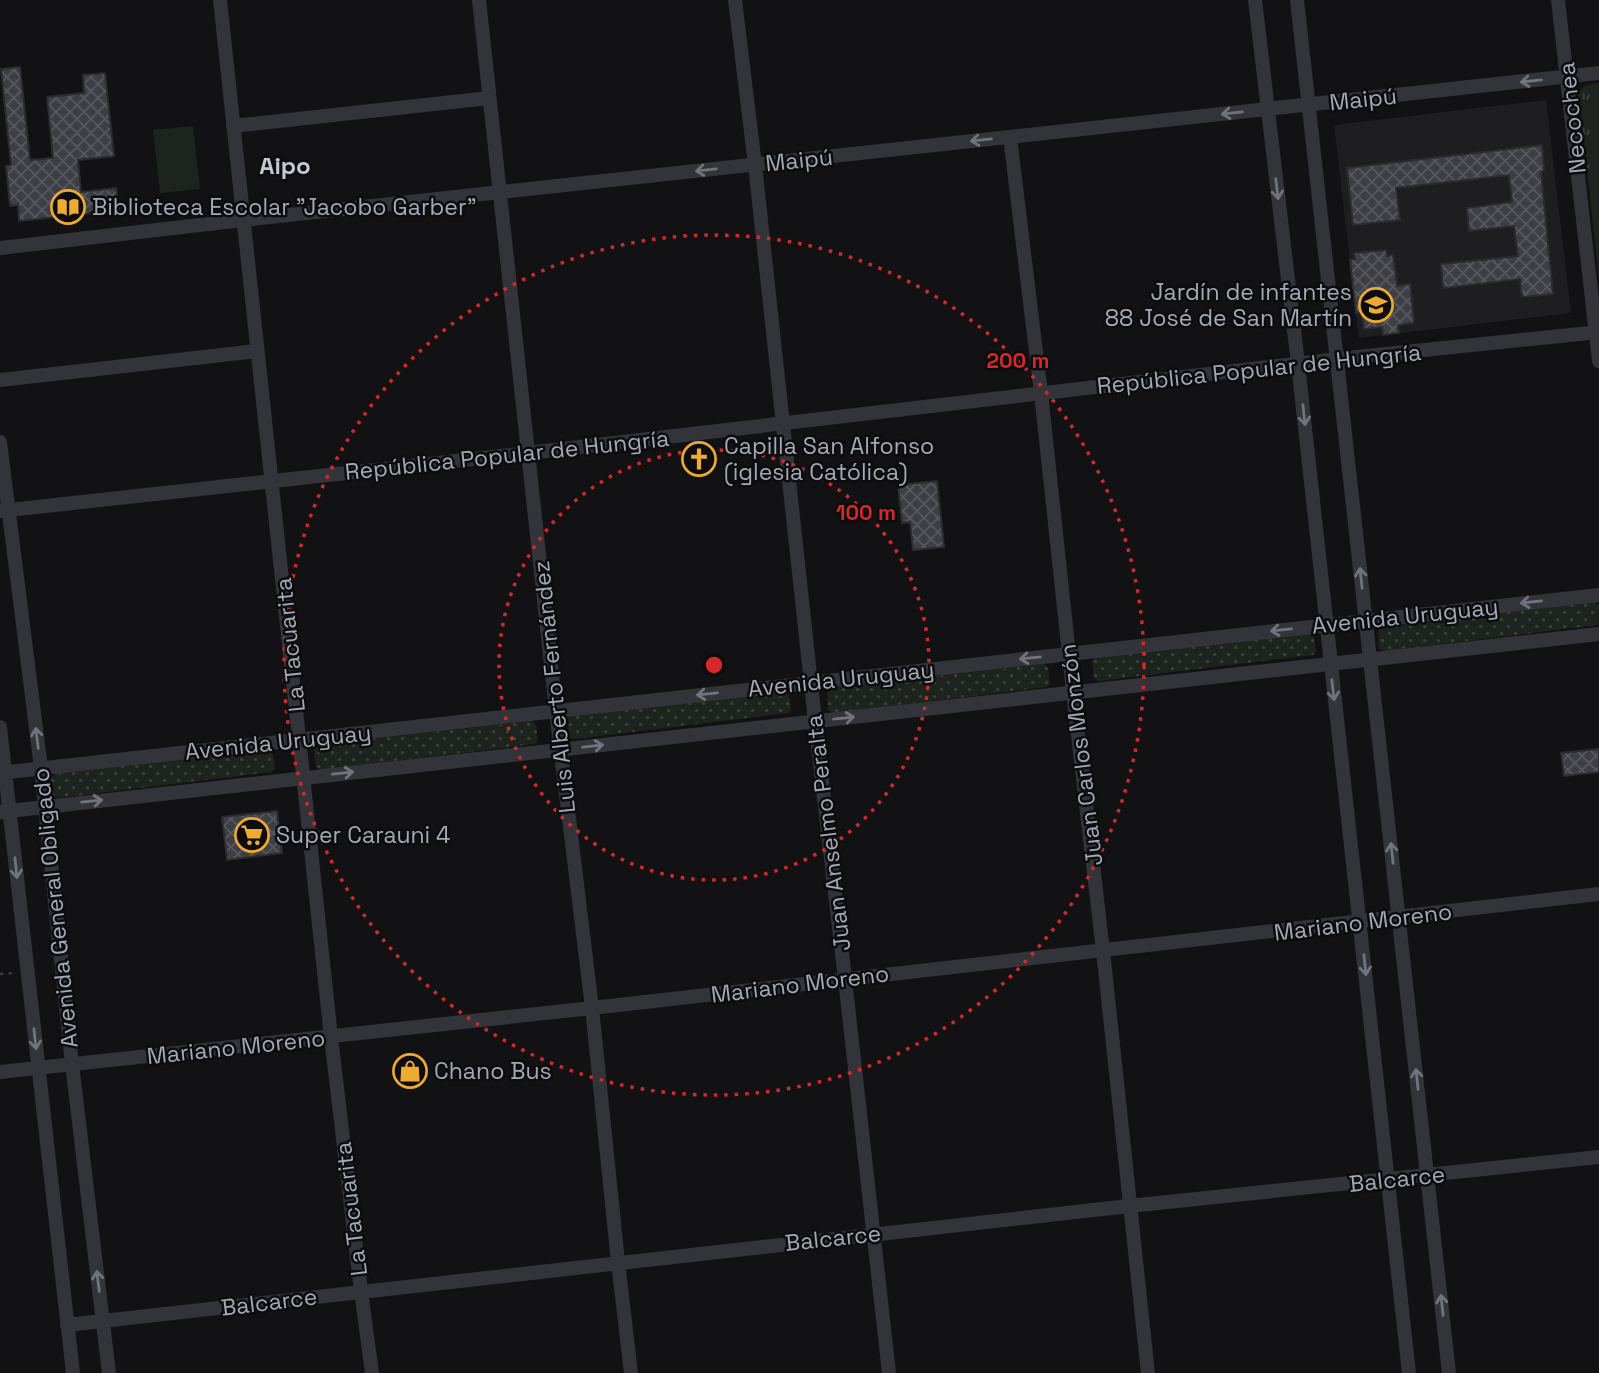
<svg xmlns="http://www.w3.org/2000/svg" width="1599" height="1373" viewBox="0 0 1599 1373" font-family="'Space Grotesk',sans-serif">
  <style>
    .built { fill: #1e1e21 }
    .grass { fill: url(#grass-dots) }
    .park { fill: url(#park-tufts) }
    .pitch { fill: #1d241d }
    .building { fill: url(#building-cross-hatch); stroke: #2c2c30; stroke-width: 2 }
    .lines { fill: none; stroke-linecap: round; stroke-linejoin: round }
    .path { stroke: #393b40; stroke-width: 2.5; stroke-dasharray: 3.5 5; stroke-linecap: butt }
    .minor { stroke: #333439; stroke-width: 14 }
    .oneway { stroke: #71747d }
    .ring { fill: none; stroke: #d62828; stroke-width: 3.5; stroke-dasharray: 3.5 7 }
    .labels { text-anchor: middle; dominant-baseline: central; stroke-width: 5; stroke-linejoin: round; paint-order: stroke }
    .street-label { font-size: 23px; fill: #a4a9b4; stroke: #0d0d0f }
    .poi-label { font-size: 23px; fill: #a4a9b4; stroke: #0d0d0f; text-anchor: start }
    .neighbourhood-label { font-size: 24px; font-weight: bold; fill: #c5c8d0; stroke: #0d0d0f }
    .centre { fill: #d62828; stroke: #0d0d0f; stroke-width: 3.5 }
    .ring-label { font-size: 21px; text-anchor: middle; font-weight: bold; fill: #d62828; stroke: #0d0d0f; stroke-width: 5; stroke-linejoin: round; paint-order: stroke }
  </style>
  <defs>
    <pattern id="grass-dots" width="8" height="8" patternUnits="userSpaceOnUse" patternTransform="scale(1.75)"><rect width="8" height="8" fill="#1d241d"/><path d="M2 2h.1M6 6h.1" fill="none" stroke="#3b413b" stroke-width="1.8" stroke-linecap="round"/></pattern>
    <pattern id="park-tufts" width="24" height="20" patternUnits="userSpaceOnUse" patternTransform="scale(1.75)"><rect width="24" height="20" fill="#1d241d"/><path d="M3 7l-1-3M5 7V3M7 7l1-3M15 17l-1-3M17 17v-4M19 17l1-3" fill="none" stroke="#3b413b"/></pattern>
    <pattern id="building-cross-hatch" width="8" height="8" patternUnits="userSpaceOnUse" patternTransform="scale(1.75)"><rect width="8" height="8" fill="#3e3f44"/><path d="M0 0l8 8M0 8l8-8" fill="none" stroke="#57585d"/></pattern>
  </defs>
  <rect width="100%" height="100%" fill="#121214"/>
  <polygon class="built" points="1546,100 1571,313 1359,338 1334,125"/>
  <g class="grass">
    <polygon points="1595,602 1599,606 1598,625 1384,651 1379,649 1378,631 1381,626"/>
    <polygon points="1310,632 1314,636 1316,652 1313,655 1099,681 1094,679 1092,661 1096,656"/>
    <polygon points="1044,664 1048,668 1050,684 1047,687 833,713 828,710 827,693 830,688"/>
    <polygon points="785,690 789,695 791,710 788,713 574,739 569,737 567,719 571,715"/>
    <polygon points="532,721 536,725 538,741 535,744 321,770 316,767 314,750 318,745"/>
    <polygon points="269,749 273,754 275,769 272,772 58,798 53,796 51,778 55,774"/>
  </g>
  <path class="park" d="M1599,83V280L1579,95C1581,84 1590,84 1599,83Z"/>
  <polygon class="pitch" points="193,126 200,189 160,193 153,130"/>
  <g class="building">
    <polygon points="20,67 30,160 53,158 47,97 84,93 83,75 105,73 114,156 78,160 81,192 116,188 119,210 19,221 18,205 10,206 6,166 11,165 1,69"/>
    <polygon points="1542,145 1544,171 1541,172 1553,294 1522,297 1520,279 1443,288 1441,264 1518,256 1514,226 1469,231 1467,208 1512,202 1509,175 1396,188 1400,220 1353,225 1347,168"/>
    <polygon points="1386,250 1387,256 1393,255 1397,286 1410,284 1414,323 1398,325 1399,333 1383,335 1382,327 1364,329 1362,313 1356,313 1350,260 1355,259 1354,253"/>
    <polygon points="937,481 944,547 913,550 910,522 902,523 898,485"/>
    <polygon points="1599,749 1599,772 1564,776 1561,753"/>
    <polygon points="277,811 282,853 227,860 222,817"/>
  </g>
  <g class="lines">
    <polyline class="path" points="0,974 14,973"/>
    <g class="minor">
      <polyline points="220,0 331,1037 361,1291 372,1373"/>
      <polyline points="479,0 556,711 592,1008 618,1262 631,1373"/>
      <polyline points="735,0 755,165 815,721 845,979 889,1373"/>
      <polyline points="1255,0 1298,364 1409,1373"/>
      <polyline points="1297,0 1449,1373"/>
      <polyline points="1558,0 1599,361"/>
      <polyline points="233,126 489,98"/>
      <polyline points="1010,137 1041,393 1073,692 1103,951 1148,1373"/>
      <polyline points="0,248 243,220 1599,73"/>
      <polyline points="0,380 257,351"/>
      <polyline points="0,442 41,768 72,1064 109,1373"/>
      <polyline points="0,511 528,453 1337,359 1599,332"/>
      <polyline points="0,727 73,1373"/>
      <polyline points="0,773 1599,595"/>
      <polyline points="0,812 1599,634"/>
      <polyline points="0,1072 592,1008 1599,894"/>
      <polyline points="67,1325 1129,1206 1599,1157"/>
    </g>
  </g>
  <defs><path id="oneway-shaft" d="M-6 0H5M1.5-3L5.5 0L1.5 3" fill="none" stroke-width="1.6" stroke-linecap="round" stroke-linejoin="round" transform="scale(1.75)"/></defs>
  <g class="oneway">
    <use href="#oneway-shaft" transform="translate(1531 81) rotate(174)"/>
    <use href="#oneway-shaft" transform="translate(1232 113) rotate(174)"/>
    <use href="#oneway-shaft" transform="translate(981 140) rotate(174)"/>
    <use href="#oneway-shaft" transform="translate(706 170) rotate(174)"/>
    <use href="#oneway-shaft" transform="translate(1277 189) rotate(83)"/>
    <use href="#oneway-shaft" transform="translate(1304 415) rotate(84)"/>
    <use href="#oneway-shaft" transform="translate(1361 578) rotate(-96)"/>
    <use href="#oneway-shaft" transform="translate(1531 602) rotate(174)"/>
    <use href="#oneway-shaft" transform="translate(1281 630) rotate(174)"/>
    <use href="#oneway-shaft" transform="translate(1030 658) rotate(174)"/>
    <use href="#oneway-shaft" transform="translate(1333 690) rotate(83)"/>
    <use href="#oneway-shaft" transform="translate(707 694) rotate(174)"/>
    <use href="#oneway-shaft" transform="translate(844 718) rotate(-6)"/>
    <use href="#oneway-shaft" transform="translate(37 738) rotate(-97)"/>
    <use href="#oneway-shaft" transform="translate(593 746) rotate(-6)"/>
    <use href="#oneway-shaft" transform="translate(343 773) rotate(-6)"/>
    <use href="#oneway-shaft" transform="translate(92 801) rotate(-6)"/>
    <use href="#oneway-shaft" transform="translate(1392 853) rotate(-96)"/>
    <use href="#oneway-shaft" transform="translate(16 868) rotate(84)"/>
    <use href="#oneway-shaft" transform="translate(1365 965) rotate(84)"/>
    <use href="#oneway-shaft" transform="translate(35 1039) rotate(84)"/>
    <use href="#oneway-shaft" transform="translate(1417 1079) rotate(-96)"/>
    <use href="#oneway-shaft" transform="translate(98 1281) rotate(-97)"/>
    <use href="#oneway-shaft" transform="translate(1442 1305) rotate(-96)"/>
  </g>
  <g class="ring">
    <circle cx="714" cy="665" r="215"/>
    <circle cx="714" cy="665" r="430"/>
  </g>
  <defs>
    <g id="library-ring" transform="scale(1.75)"><circle r="9.5" fill="#0d0d0f" stroke="#eeab30" stroke-width="1.5"/><path d="M-6-4Q-3-5.5-.7-3.5V5Q-3 3-6 4ZM6-4Q3-5.5 .7-3.5V5Q3 3 6 4Z" fill="#eeab30"/></g>
    <g id="school-ring" transform="scale(1.75)"><circle r="9.5" fill="#0d0d0f" stroke="#eeab30" stroke-width="1.5"/><path d="M0-5L7-2L0 1L-7-2ZM-4 1L0 2.5L4 1V4Q0 6-4 4Z" fill="#eeab30"/></g>
    <g id="church-ring" transform="scale(1.75)"><circle r="9.5" fill="#0d0d0f" stroke="#eeab30" stroke-width="1.5"/><path d="M-1.2-6h2.4v3.5h3.3v2.4h-3.3V6h-2.4V-.1h-3.3v-2.4h3.3Z" fill="#eeab30"/></g>
    <g id="supermarket-ring" transform="scale(1.75)"><circle r="9.5" fill="#0d0d0f" stroke="#eeab30" stroke-width="1.5"/><path d="M-6-5.5h2.5l.6 2H6L4.5 2H-2.5L-4.4-4H-6ZM-1.5 3.2a1.3 1.3 0 1 0 .1 0ZM3 3.2a1.3 1.3 0 1 0 .1 0Z" fill="#eeab30"/></g>
    <g id="shop-ring" transform="scale(1.75)"><circle r="9.5" fill="#0d0d0f" stroke="#eeab30" stroke-width="1.5"/><path d="M-5-2.5h2.3a2.7 3.5 0 0 1 5.4 0H5L5.5 6h-11ZM-1.5-2.5h3a1.5 2.3 0 0 0-3 0Z" fill="#eeab30"/></g>
  </defs>
  <g fill-rule="evenodd">
    <use href="#library-ring" x="68" y="207"/>
    <use href="#school-ring" x="1376" y="305"/>
    <use href="#church-ring" x="699" y="459"/>
    <use href="#supermarket-ring" x="252" y="835"/>
    <use href="#shop-ring" x="410" y="1071"/>
  </g>
  <g class="labels">
    <g class="street-label">
      <text transform="translate(1363 99) rotate(-6)">Maipú</text>
      <text transform="translate(1572 118) rotate(-96)">Necochea</text>
      <text transform="translate(799 160) rotate(-6)">Maipú</text>
      <text transform="translate(1259 369) rotate(-6)">República Popular de Hungría</text>
      <text transform="translate(507 455) rotate(-6)">República Popular de Hungría</text>
      <text transform="translate(1405 616) rotate(-6)">Avenida Uruguay</text>
      <text transform="translate(290 645) rotate(-96)">La Tacuarita</text>
      <text transform="translate(841 679) rotate(-6)">Avenida Uruguay</text>
      <text transform="translate(554 687) rotate(-96)">Luis Alberto Fernández</text>
      <text transform="translate(278 742) rotate(-6)">Avenida Uruguay</text>
      <text transform="translate(1081 755) rotate(-97)">Juan Carlos Monzón</text>
      <text transform="translate(828 833) rotate(-97)">Juan Anselmo Peralta</text>
      <text transform="translate(55 908) rotate(-96)">Avenida General Obligado</text>
      <text transform="translate(1363 922) rotate(-7)">Mariano Moreno</text>
      <text transform="translate(800 984) rotate(-7)">Mariano Moreno</text>
      <text transform="translate(236 1047) rotate(-6)">Mariano Moreno</text>
      <text transform="translate(1397 1179) rotate(-6)">Balcarce</text>
      <text transform="translate(351 1209) rotate(-97)">La Tacuarita</text>
      <text transform="translate(833 1238) rotate(-6)">Balcarce</text>
      <text transform="translate(269 1302) rotate(-7)">Balcarce</text>
    </g>
    <g class="poi-label">
      <text x="92" y="207">Biblioteca Escolar "Jacobo Garber"</text>
      <text x="1352" y="292" text-anchor="end">Jardín de infantes<tspan x="1352" dy="26">88 José de San Martín</tspan></text>
      <text x="724" y="446">Capilla San Alfonso<tspan x="724" dy="26">(iglesia Católica)</tspan></text>
      <text x="276" y="835">Super Carauni 4</text>
      <text x="434" y="1071">Chano Bus</text>
    </g>
    <g class="neighbourhood-label">
      <text x="285" y="165">Aipo</text>
    </g>
  </g>
  <circle cx="714" cy="665" r="10" class="centre"/>
  <g class="ring-label">
    <text x="1018" y="368">200 m</text>
    <text x="866" y="520">100 m</text>
  </g>
</svg>
